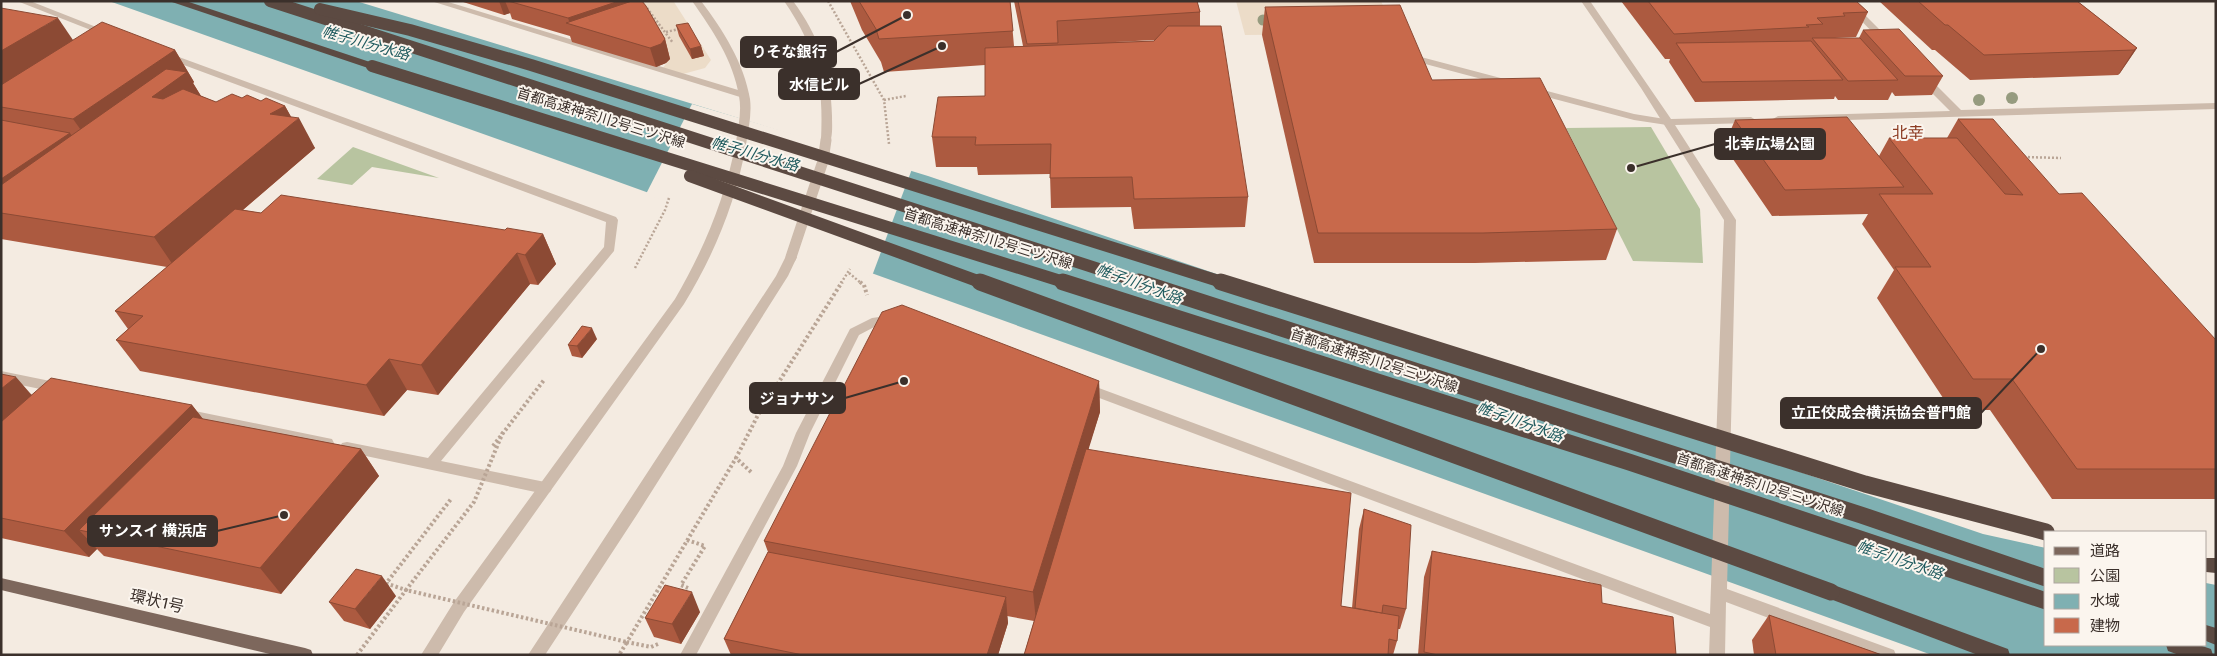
<svg xmlns="http://www.w3.org/2000/svg" width="2217" height="656" viewBox="0 0 2217 656" font-family="'Fira Sans','Noto Sans JP',sans-serif">
  <style>
    .green { fill: #b8c4a0 }
    .plaza { fill: #ecdcc8 }
    .water { fill: #7fb0b2 }
    .pier { fill: #f4ebe1 }
    .lines { fill: none; stroke-linecap: round; stroke-linejoin: round }
    .path-far1 { stroke: #b9a596; stroke-width: 2.5; stroke-dasharray: 2 2; stroke-linecap: butt }
    .path { stroke: #b9a596; stroke-width: 4; stroke-dasharray: 2.5 2.5; stroke-linecap: butt }
    .service { fill: #cdbbac; fill-rule: evenodd }
    .minor { fill: #cdbbac; fill-rule: evenodd }
    .tertiary { fill: #cdbbac; fill-rule: evenodd }
    .primary { fill: #7d675c; fill-rule: evenodd }
    .motorway { fill: #5c4a42; fill-rule: evenodd }
    .path-bridge { stroke: #b9a596; stroke-width: 4; stroke-dasharray: 2.5 2.5; stroke-linecap: butt }
    .tertiary-bridge { stroke: #cdbbac; stroke-width: 11 }
    .motorway-bridge-far1 { stroke: #5c4a42; stroke-width: 12 }
    .motorway-bridge { stroke: #5c4a42; stroke-width: 17 }
    .tree { fill: #969b7f }
    .wall { fill: #ac5a40; fill-rule: evenodd }
    .shaded-wall { fill: #8c4a34 }
    .building { fill: #c8694b; stroke: #8c4a34 }
    .labels { text-anchor: middle; dominant-baseline: central; stroke-width: 4; stroke-linejoin: round; paint-order: stroke }
    .street-label { font-size: 14px; fill: #3b302b; stroke: #fbf5ee }
    .water-label { font-size: 15px; font-style: italic; fill: #1f5a5e; stroke: #fbf5ee }
    .quarter-label { font-size: 16px; fill: #8c3b22; stroke: #fbf5ee }
    .near-street-label { font-size: 16px; fill: #3b302b; stroke: #fbf5ee }
    .leader { fill: none; stroke: #3b302b; stroke-width: 2 }
    .callout-dot { fill: #3b302b; stroke: #fbf5ee; stroke-width: 2 }
    .callout { fill: #3b302b; stroke: #3b302b; stroke-width: 2 }
    .callout-label { font-size: 15px; text-anchor: middle; font-weight: bold; fill: #fff }
  </style>
  <rect width="100%" height="100%" fill="#f4ebe1"/>
  <g class="green">
    <polygon points="1651,127 1700,209 1703,263 1633,261 1566,128"/>
    <polygon points="353,147 439,178 372,167 352,185 317,179"/>
  </g>
  <g class="plaza">
    <polygon points="631,1 674,2 711,60 705,68 683,74 663,68 670,58"/>
    <polygon points="1236,1 1381,1 1395,34 1245,35"/>
  </g>
  <polygon class="water" points="109,1 356,1 928,176 1983,534 2046,548 2046,645 2206,645 2206,583 2216,585 2216,655 1932,655 613,180"/>
  <polygon class="pier" points="692,104 912,169 872,276 646,194"/>
  <g class="lines">
    <g class="path-far1">
      <polyline points="828,1 884,100 889,144"/>
      <polyline points="647,8 673,43"/>
      <polyline points="666,32 679,29"/>
      <polyline points="884,100 906,96"/>
      <polyline points="2024,157 2061,158"/>
      <polyline points="635,268 665,210 669,198"/>
      <polyline points="849,273 861,283"/>
      <polyline points="841,283 850,269"/>
    </g>
    <g class="path">
      <polyline points="860,282 864,285 867,295"/>
      <polyline points="493,446 544,380"/>
      <polyline points="751,472 736,458 758,415 842,282"/>
      <polyline points="687,540 705,546 681,585 688,588"/>
      <polyline points="385,585 451,499"/>
      <polyline points="658,644 651,647 627,642 736,458"/>
      <polyline points="357,655 406,590 388,584 385,586"/>
    </g>
    <g class="service">
      <polygon points="1414,48 1417,49 1421,57 1512,81 1513,83 1508,86 1414,61 1409,51"/>
      <polygon points="1532,87 1634,114 1671,120 1672,122 1667,125 1634,120 1528,92 1527,90"/>
    </g>
    <g class="minor">
      <polygon points="17,1 30,1 114,34 109,37 106,36"/>
      <polygon points="431,1 445,1 748,93 749,95 744,98 740,97"/>
      <polygon points="1581,1 1590,1 1671,119 1751,117 1756,120 1751,123 1675,125 1736,220 1727,589 1894,650 1896,655 1868,655 1726,602 1725,655 1709,655 1710,627 1078,390 1076,387 1078,384 1088,384 1710,614 1724,220 1641,88"/>
      <polygon points="1842,1 1851,1 1890,40 1890,44 1884,44"/>
      <polygon points="168,53 616,217 618,220 614,251 441,461 545,482 550,484 552,488 550,492 545,494 347,452 342,451 340,447 342,443 347,442 428,458 604,247 606,222 165,58 165,54"/>
      <polygon points="1924,76 1928,77 1961,110 2216,103 2216,109 1778,122 1773,119 1778,116 1950,111 1920,81 1920,77"/>
      <polygon points="893,315 897,316 899,319 897,322 878,325 859,335 810,433 797,466 696,655 680,655 783,466 796,433 850,329 872,318"/>
      <polygon points="1,371 60,383 65,385 67,388 65,391 60,393 1,381"/>
      <polygon points="185,409 327,438 332,439 334,443 332,447 327,448 180,418 178,414 180,410"/>
    </g>
    <g class="tertiary">
      <path d="M692,1H701C723,30 744,63 750,99C752,115 748,130 746,145C736,202 714,255 684,304L464,612L438,655H421L454,602L675,299C704,249 725,199 736,142C738,127 742,112 739,96C733,60 713,31 692,1Z"/>
      <path d="M784,1H793C819,36 831,72 832,116C832,124 833,135 830,142H822L821,140C824,84 816,47 784,1Z"/>
      <polygon points="791,253 797,257 788,276 638,513 545,655 528,655 776,276 787,254"/>
    </g>
    <polygon class="primary" points="1,578 305,648 311,650 313,655 274,655 1,590"/>
    <g class="motorway">
      <polygon points="169,1 186,1 376,64 378,66 372,70 368,68"/>
      <polygon points="2206,558 2216,558 2216,573 2206,572"/>
      <polygon points="1831,584 2008,649 2010,655 1978,655 1825,597 1822,592 1825,587"/>
      <polygon points="2206,625 2216,628 2216,645 2206,641"/>
      <polygon points="2166,645 2199,645 2211,649 2213,655 2179,655 2168,651"/>
    </g>
    <polyline class="path-bridge" points="503,432 474,502 406,590 627,642 619,655"/>
    <polyline class="tertiary-bridge" points="791,257 823,161 826,140"/>
    <g class="motorway-bridge-far1">
      <polyline points="270,1 1142,283"/>
      <polyline points="320,9 410,30 531,65 1225,283"/>
      <polyline points="372,66 1067,283"/>
      <polyline points="690,176 983,283"/>
    </g>
    <g class="motorway-bridge">
      <polyline points="980,282 1831,592"/>
      <polyline points="1063,282 1629,462 2046,601"/>
      <polyline points="1139,282 1861,515 2046,578"/>
      <polyline points="1221,282 1865,484 2046,532"/>
    </g>
  </g>
  <g class="tree">
    <circle cx="1263" cy="20" r="5.5"/>
    <circle cx="2012" cy="98" r="6"/>
    <circle cx="1979" cy="100" r="6"/>
  </g>
  <g class="wall">
    <polygon points="460,1 642,1 665,39 670,59 666,63 656,67 572,42 570,36 512,19 510,13 504,15"/>
    <path d="M850,1H1010L1014,46H1023L1014,1H1197L1200,12V26L1248,197L1245,227L1134,229L1131,207L1051,208L1050,174L978,175L977,167H936L932,137L985,96V65L884,72L881,62L862,30ZM1155,40L1154,41L1115,42Z"/>
    <polygon points="1621,1 1856,1 1868,12 1856,37 1835,38 1859,38 1863,30 1943,76 1932,95 1895,96 1892,92 1888,100 1838,100 1835,96 1834,99 1695,102 1669,62 1670,59 1665,59"/>
    <polygon points="1879,1 2077,1 2137,48 2120,73 2118,75 1970,80 1935,50 1932,50"/>
    <polygon points="1265,7 1432,80 1617,229 1606,260 1475,263 1314,263 1262,35"/>
    <polygon points="1,8 73,40 175,50 194,82 193,83 201,96 216,102 242,98 285,106 291,117 315,148 243,210 261,213 543,234 556,264 538,285 530,284 438,395 407,390 384,416 140,371 116,340 128,329 115,311 167,267 1,239"/>
    <polygon points="676,25 701,46 704,56 692,59 679,36"/>
    <polygon points="1958,119 2059,194 2216,340 2216,499 2052,499 1990,410 1951,410 1877,298 1894,270 1862,224 1868,214 1772,216 1724,146 1735,120 1879,156 1889,138 1947,138"/>
    <polygon points="597,339 582,358 572,356 568,345"/>
    <polygon points="1,374 32,395 192,405 203,419 361,449 379,476 281,594 104,556 97,549 89,557 1,538"/>
    <polygon points="1099,381 1100,412 1088,449 1341,606 1352,608 1359,529 1364,509 1406,609 1400,629 1398,629 1397,641 1393,655 1024,655 1034,621 1007,616 1008,623 998,655 731,655 724,639 768,552 764,541"/>
    <polygon points="1432,551 1676,655 1418,655 1424,577"/>
    <polygon points="396,596 370,629 344,621 329,602"/>
    <polygon points="700,612 681,644 654,637 645,618"/>
    <polygon points="1769,615 1882,655 1754,655 1752,640"/>
  </g>
  <g class="shaded-wall">
    <polygon points="499,1 505,1 510,13 504,15"/>
    <polygon points="619,1 640,1 570,24 568,18"/>
    <polygon points="58,18 75,43 1,87 1,51"/>
    <polygon points="665,39 670,59 666,63 656,67 650,48"/>
    <polygon points="701,46 704,56 692,59 690,49"/>
    <polygon points="2137,48 2120,73 2118,75 2134,50"/>
    <polygon points="175,50 194,82 193,83 204,101 96,151 73,119"/>
    <polygon points="285,106 294,122 299,118 315,148 175,268 154,237 270,114"/>
    <polygon points="70,133 89,159 1,213 1,179"/>
    <polygon points="543,234 556,264 538,285 525,255"/>
    <polygon points="517,253 530,284 438,395 421,365"/>
    <polygon points="592,328 597,339 582,358 577,346"/>
    <polygon points="389,359 407,390 384,416 366,385"/>
    <polygon points="16,377 43,408 1,444 1,389"/>
    <polygon points="1099,381 1100,412 1036,621 1033,592"/>
    <polygon points="192,405 213,432 79,530 97,549 89,557 64,531"/>
    <polygon points="361,449 379,476 281,594 260,568"/>
    <polygon points="382,576 396,596 370,629 355,609"/>
    <polygon points="692,592 700,612 681,644 672,624"/>
    <polygon points="1006,597 1008,623 998,655 987,655"/>
  </g>
  <g class="building">
    <polygon points="508,1 619,1 568,18"/>
    <polygon points="632,1 642,1 646,6 665,39 661,44 650,48 566,23"/>
    <polygon points="859,1 1010,1 1013,31 879,39 876,29"/>
    <polygon points="1018,1 1197,1 1200,12 1057,21 1058,43 1027,44"/>
    <polygon points="1648,1 1856,1 1868,12 1843,13 1845,16 1817,18 1823,24 1806,25 1809,27 1674,34"/>
    <polygon points="1918,1 2077,1 2137,48 2134,50 1984,55 1948,25 1945,25"/>
    <polygon points="1400,5 1432,80 1540,78 1617,229 1483,233 1318,233 1265,7"/>
    <polygon points="1,8 58,18 1,51"/>
    <polygon points="102,22 175,50 73,119 1,107 1,85"/>
    <polygon points="688,23 701,46 690,49 676,25"/>
    <polygon points="1168,26 1221,26 1248,197 1134,199 1132,177 1050,178 1051,144 975,145 976,137 932,137 938,97 985,96 985,48 1154,41"/>
    <polygon points="1899,29 1943,76 1905,76 1863,30"/>
    <polygon points="1812,38 1860,38 1898,80 1848,81"/>
    <polygon points="1811,41 1843,80 1702,82 1676,43"/>
    <polygon points="166,69 187,72 152,97 163,99 183,89 216,102 232,94 242,98 247,95 261,101 266,98 285,106 270,114 299,118 154,237 1,213 1,185"/>
    <polygon points="1847,117 1904,187 1785,190 1735,120"/>
    <polygon points="1958,119 1993,119 2059,194 2082,193 2216,340 2216,469 2077,469 2012,379 1973,379 1895,267 1931,267 1879,194 1933,194 1889,138 1957,138 2005,194 2023,195"/>
    <polygon points="1,120 70,133 1,179"/>
    <polygon points="281,195 505,230 507,228 543,234 525,255 517,253 421,365 389,359 366,385 116,340 143,316 115,311 235,209 261,213"/>
    <polygon points="902,305 1099,381 1033,592 764,541 882,312"/>
    <polygon points="582,326 592,328 577,346 568,345"/>
    <polygon points="1,374 16,377 1,389"/>
    <polygon points="51,378 192,405 64,531 1,518 1,422"/>
    <polygon points="193,417 361,449 260,568 79,530"/>
    <polygon points="1086,449 1351,493 1341,606 1399,616 1397,641 1389,639 1388,655 1024,655"/>
    <polygon points="1364,509 1411,525 1406,609 1383,605 1382,613 1355,608"/>
    <polygon points="1432,551 1601,585 1602,603 1673,617 1676,655 1438,655 1424,652"/>
    <polygon points="768,552 1006,597 987,655 803,655 724,639"/>
    <polygon points="356,569 382,576 355,609 329,602"/>
    <polygon points="665,585 692,592 672,624 645,618"/>
    <polygon points="1769,615 1882,655 1776,655"/>
  </g>
  <g class="labels">
    <g class="street-label">
      <text transform="translate(601 118) rotate(17)">首都高速神奈川2号三ツ沢線</text>
      <text transform="translate(988 239) rotate(17)">首都高速神奈川2号三ツ沢線</text>
      <text transform="translate(1374 361) rotate(18)">首都高速神奈川2号三ツ沢線</text>
      <text transform="translate(1760 485) rotate(18)">首都高速神奈川2号三ツ沢線</text>
    </g>
    <g class="water-label">
      <text transform="translate(366 43) rotate(16)">帷子川分水路</text>
      <text transform="translate(755 154) rotate(16)">帷子川分水路</text>
      <text transform="translate(1139 284) rotate(20)">帷子川分水路</text>
      <text transform="translate(1520 422) rotate(20)">帷子川分水路</text>
      <text transform="translate(1900 560) rotate(19)">帷子川分水路</text>
    </g>
    <g class="quarter-label">
      <text x="1908" y="132">北幸</text>
    </g>
    <g class="near-street-label">
      <text transform="translate(157 601) rotate(13)">環状1号</text>
    </g>
  </g>
  <path class="leader" d="M907 15L836 52M942 46L859 84M1631 168L1715 144M904 381L845 398M2041 349L1981 413M284 515L217 531"/>
  <g class="callout-dot">
    <circle cx="907" cy="15" r="5"/>
    <circle cx="942" cy="46" r="5"/>
    <circle cx="1631" cy="168" r="5"/>
    <circle cx="904" cy="381" r="5"/>
    <circle cx="2041" cy="349" r="5"/>
    <circle cx="284" cy="515" r="5"/>
  </g>
  <g class="callout">
    <rect x="741" y="37" width="95" height="30" rx="5"/>
    <rect x="779" y="69" width="80" height="30" rx="5"/>
    <rect x="1715" y="129" width="110" height="30" rx="5"/>
    <rect x="750" y="383" width="95" height="30" rx="5"/>
    <rect x="1781" y="398" width="200" height="30" rx="5"/>
    <rect x="88" y="516" width="129" height="30" rx="5"/>
  </g>
  <g class="callout-label">
    <text x="789" y="57">りそな銀行</text>
    <text x="819" y="90">水信ビル</text>
    <text x="1770" y="149">北幸広場公園</text>
    <text x="797" y="404">ジョナサン</text>
    <text x="1881" y="418">立正佼成会横浜協会普門館</text>
    <text x="153" y="536">サンスイ 横浜店</text>
  </g>
  <rect width="2217" height="656" fill="none" stroke="#3b302b" stroke-width="5"/>
  <rect x="2044" y="531" width="162" height="115" fill="#fbf5ee" stroke="#aea6a0"/>
  <rect x="2054" y="547" width="25" height="8" fill="#7d675c" stroke="#aea6a0"/>
  <text x="2090" y="556" font-size="15" fill="#3b302b">道路</text>
  <rect x="2054" y="568" width="25" height="15" fill="#b8c4a0" stroke="#aea6a0"/>
  <text x="2090" y="581" font-size="15" fill="#3b302b">公園</text>
  <rect x="2054" y="594" width="25" height="15" fill="#7fb0b2" stroke="#aea6a0"/>
  <text x="2090" y="606" font-size="15" fill="#3b302b">水域</text>
  <rect x="2054" y="618" width="25" height="15" fill="#c8694b" stroke="#aea6a0"/>
  <text x="2090" y="631" font-size="15" fill="#3b302b">建物</text>
</svg>
